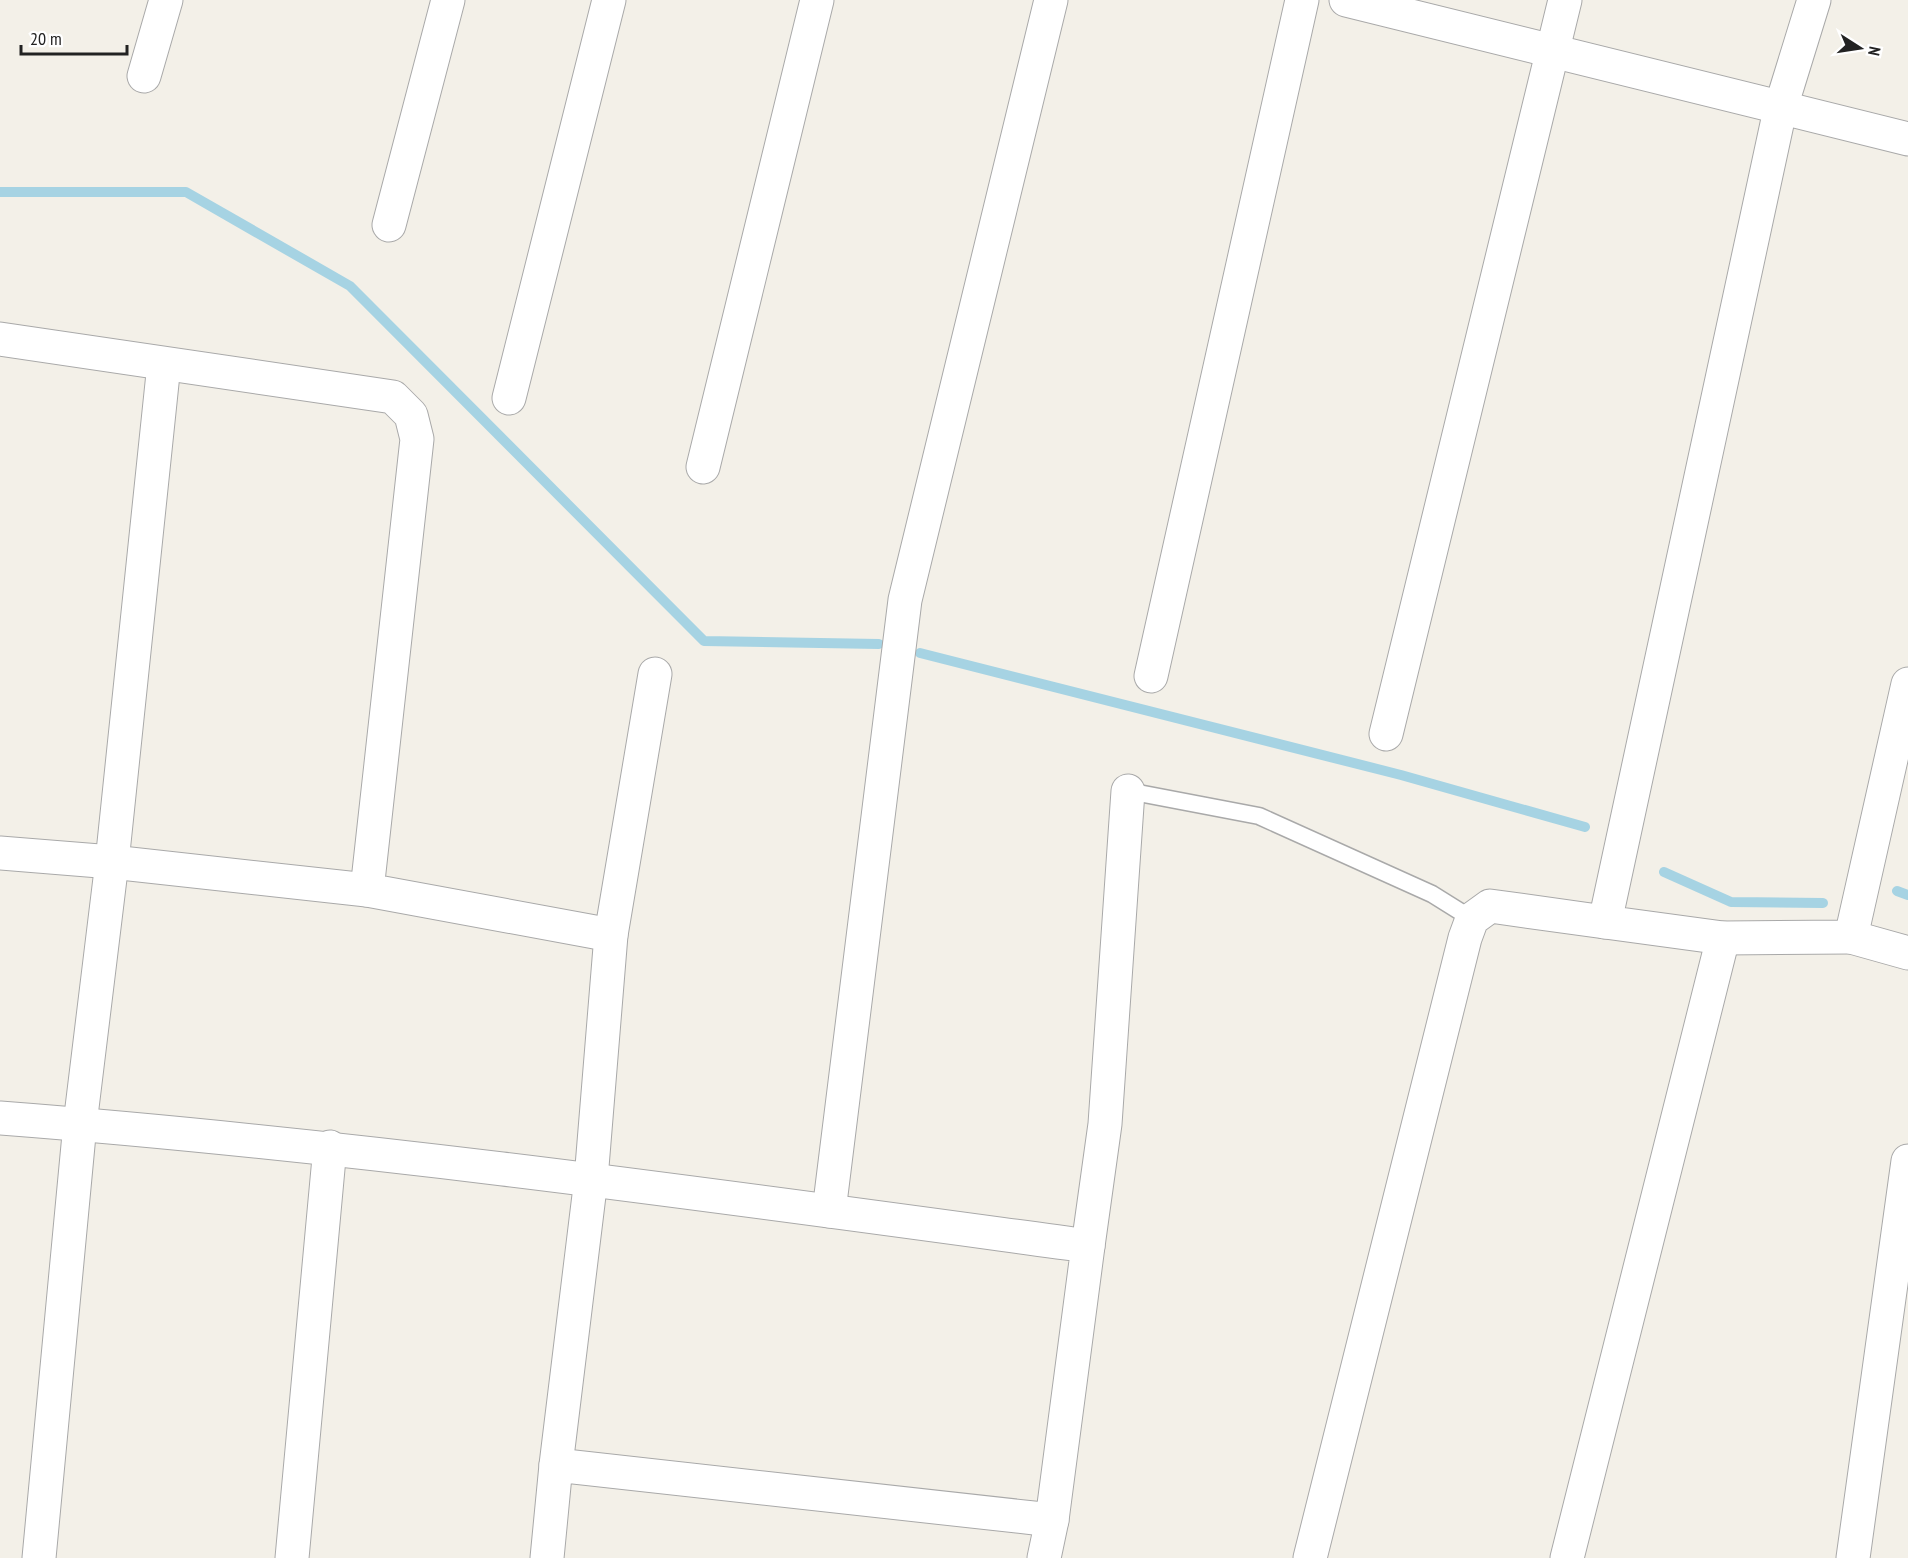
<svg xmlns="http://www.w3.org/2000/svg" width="1908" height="1558" viewBox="0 0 1908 1558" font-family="'PT Sans Narrow',sans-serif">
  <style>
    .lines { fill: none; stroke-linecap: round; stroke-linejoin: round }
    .stream { stroke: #a6d3e3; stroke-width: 10 }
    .lane-casing { stroke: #a9a9a9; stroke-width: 19 }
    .street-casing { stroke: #a9a9a9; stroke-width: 35 }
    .lane { stroke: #fff; stroke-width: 16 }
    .street { stroke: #fff; stroke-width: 33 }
  </style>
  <rect width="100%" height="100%" fill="#f3f0e8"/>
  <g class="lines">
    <g class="stream">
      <polyline points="0,192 186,192 350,286 704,641 879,644"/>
      <polyline points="920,653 1401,775 1585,827"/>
      <polyline points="1664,872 1731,902 1823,903"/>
      <polyline points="1897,891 1908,895"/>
    </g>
    <g class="lane-casing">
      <polyline id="lane" points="1128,791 1259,816 1432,894 1472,919"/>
    </g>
    <g class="street-casing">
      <g id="street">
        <polyline points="1346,0 1908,139"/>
        <polyline points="1814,0 1780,110 1605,922 1723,938 1851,937 1908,684"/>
        <polyline points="144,76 166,0"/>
        <polyline points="389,225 448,0"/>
        <polyline points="0,339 393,397 411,415 417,439 367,890 611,935"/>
        <polyline points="509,398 609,0"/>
        <polyline points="703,467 817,0"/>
        <polyline points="1151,676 1302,0"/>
        <polyline points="1386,734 1565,0"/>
        <polyline points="0,853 112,862 367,890"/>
        <polyline points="1851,937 1908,953"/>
        <path d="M0,1118C364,1146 726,1197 1088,1246L1052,1520L556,1465L547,1558"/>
        <polyline points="829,1211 905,600 1051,0"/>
        <polyline points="1088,1246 1105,1124 1128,791"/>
        <polyline points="556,1465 591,1179 611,935 655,674"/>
        <polyline points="39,1558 80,1124 112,862 164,364"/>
        <polyline points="292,1558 330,1147"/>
        <polyline points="1044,1558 1052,1520"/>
        <polyline points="1310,1558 1465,938 1472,919 1490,906 1605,922"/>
        <polyline points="1567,1558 1723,938"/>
        <polyline points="1853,1558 1908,1161"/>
      </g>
    </g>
    <use href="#lane" class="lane"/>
    <use href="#street" class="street"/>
  </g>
  <g transform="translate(1860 48) rotate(102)" stroke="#ffffff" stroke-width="4.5" paint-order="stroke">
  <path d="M0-4.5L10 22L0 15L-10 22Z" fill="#222222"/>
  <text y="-9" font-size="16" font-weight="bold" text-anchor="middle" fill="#222222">N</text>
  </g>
  <path d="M21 45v9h106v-9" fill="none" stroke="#222222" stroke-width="3"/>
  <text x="30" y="45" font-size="18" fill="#222222" stroke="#ffffff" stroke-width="4.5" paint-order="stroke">20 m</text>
</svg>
